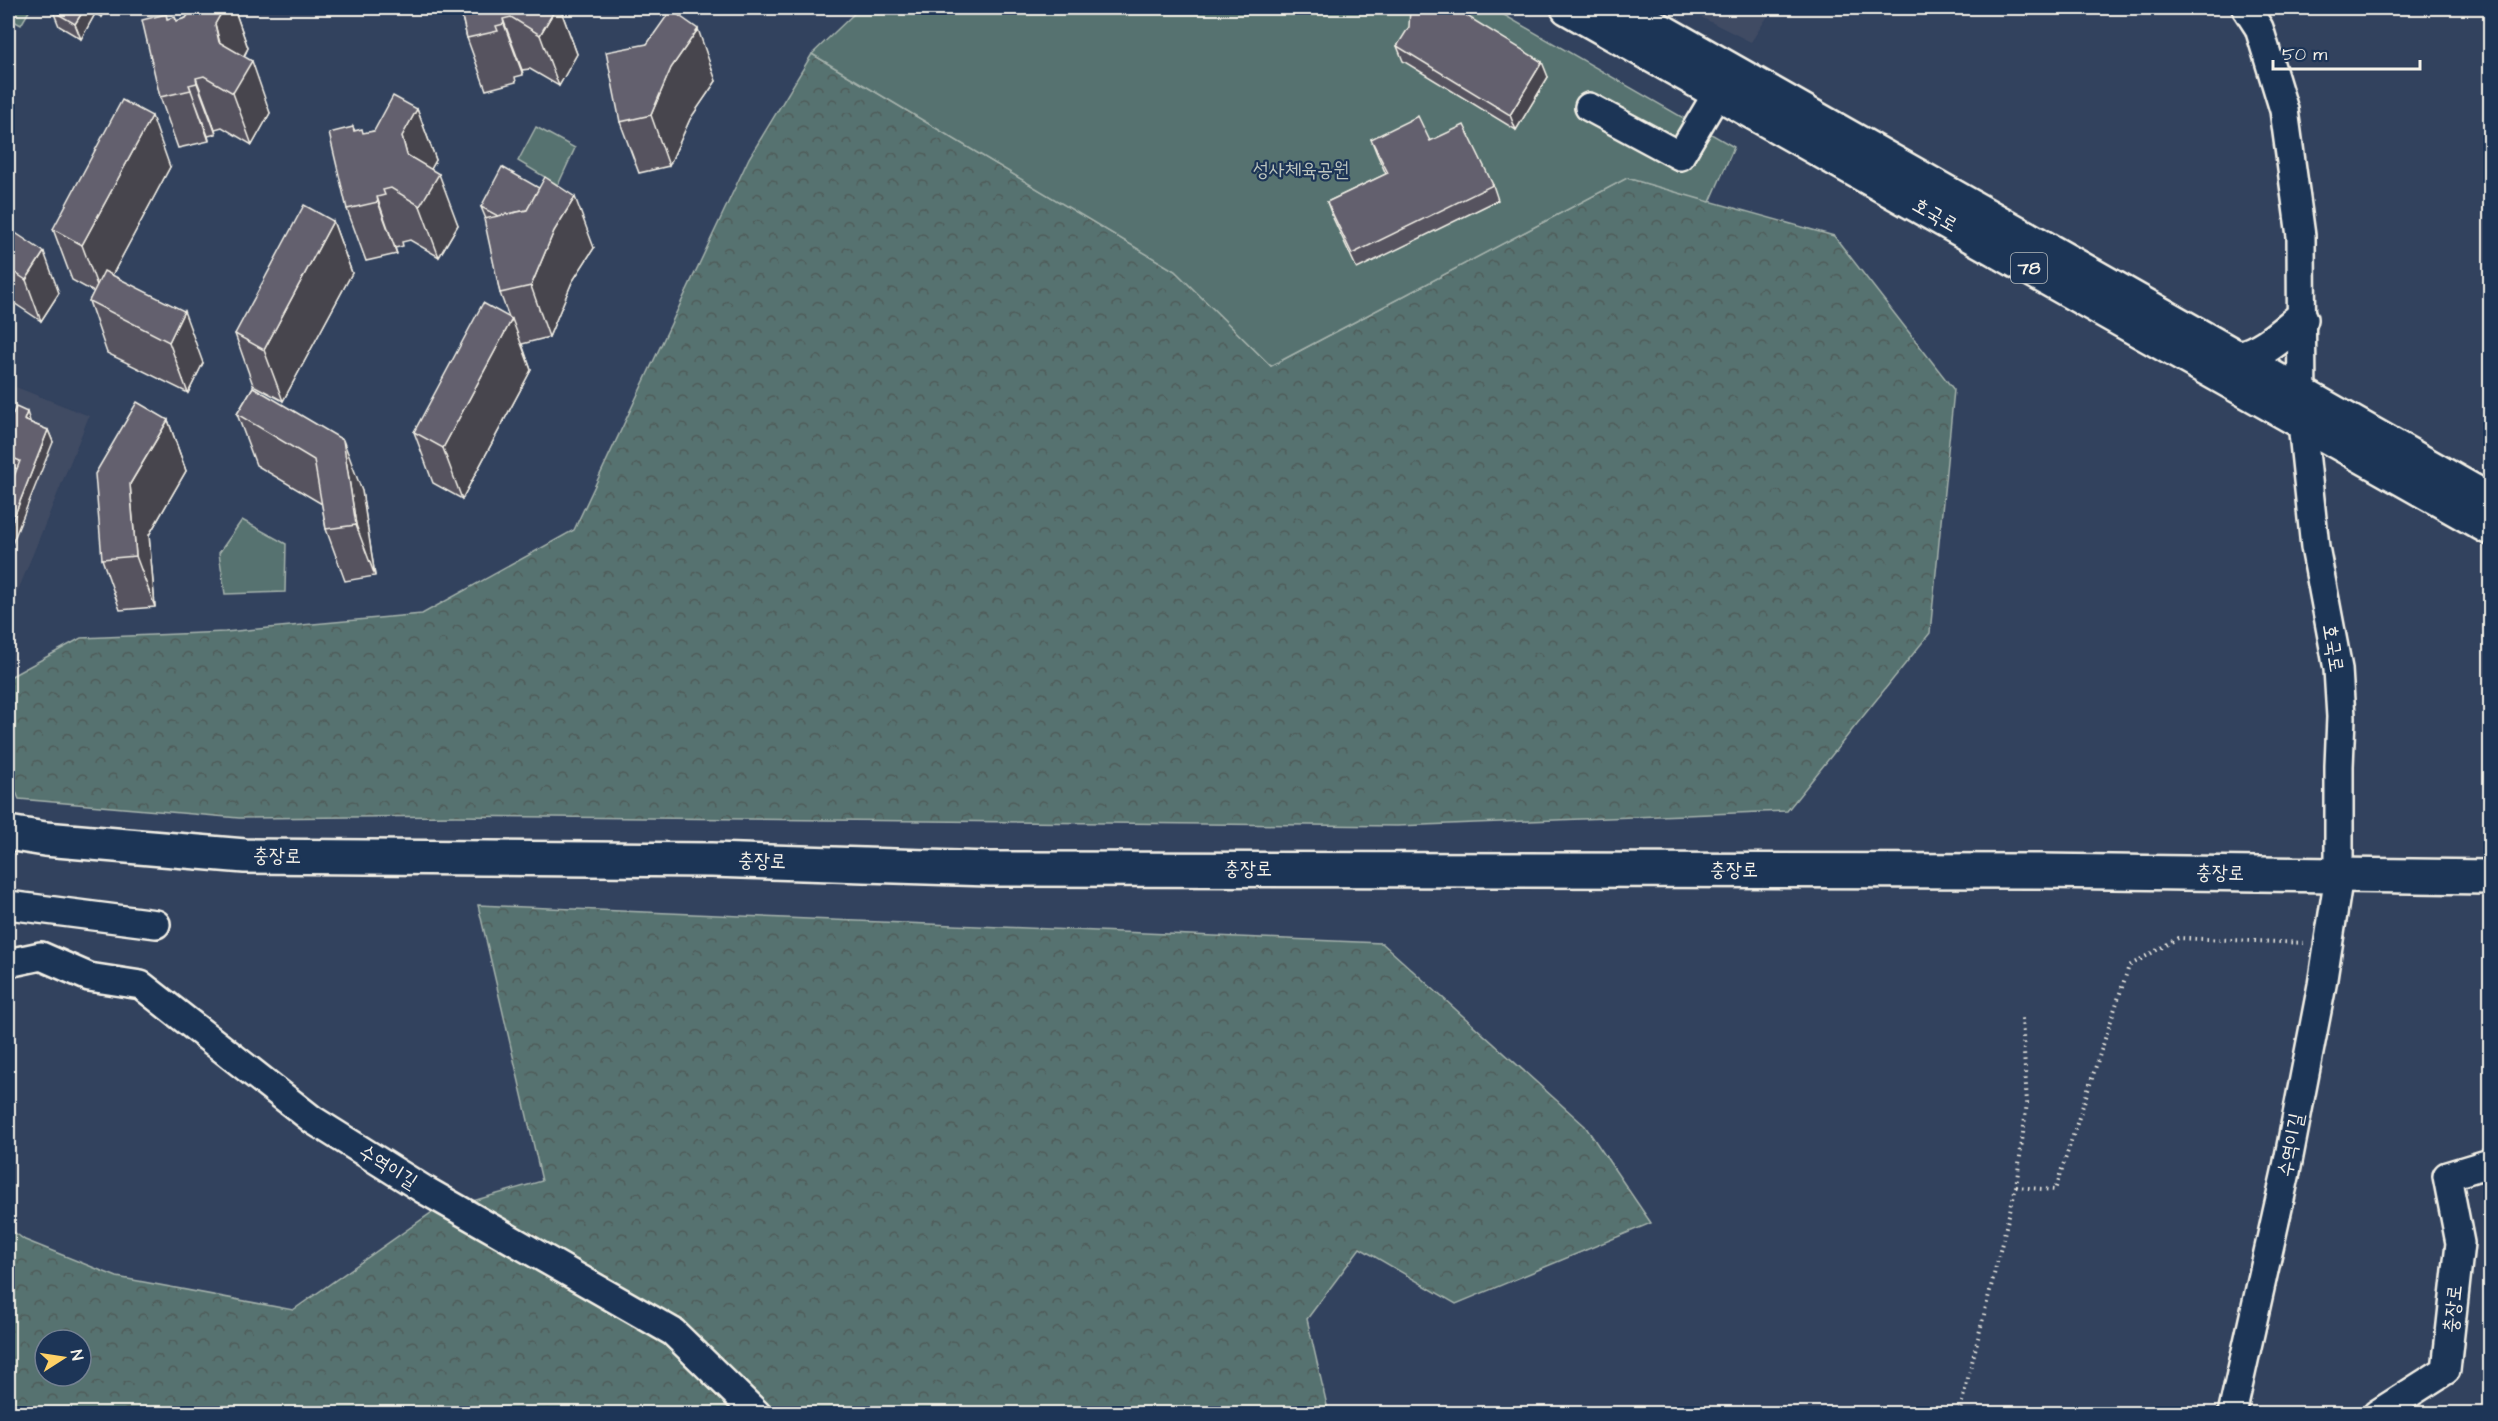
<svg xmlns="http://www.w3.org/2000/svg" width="2498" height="1421" viewBox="0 0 2498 1421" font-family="'Architects Daughter','Poor Story',sans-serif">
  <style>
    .built { fill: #414b63 }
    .forest { fill: url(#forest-crowns); stroke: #a5b2ac; stroke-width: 1.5; fill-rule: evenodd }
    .green { fill: #567270; stroke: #a5b2ac; stroke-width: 1.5 }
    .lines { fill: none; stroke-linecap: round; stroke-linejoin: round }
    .minor-casing { stroke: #f4f1e8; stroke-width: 32 }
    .major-casing { stroke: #f4f1e8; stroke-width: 38 }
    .path { stroke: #f4f1e8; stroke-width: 4; stroke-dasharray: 1.5 4.5; stroke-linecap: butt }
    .minor { stroke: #1d3557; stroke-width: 27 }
    .major { stroke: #1d3557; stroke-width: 33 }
    .wall { fill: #56535f; stroke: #f4f1e8; stroke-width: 1.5 }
    .shaded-wall { fill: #46444d; stroke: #f4f1e8; stroke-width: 1.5 }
    .building { fill: #64616e; stroke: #f4f1e8; stroke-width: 1.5 }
    .labels { text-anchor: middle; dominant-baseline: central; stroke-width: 4.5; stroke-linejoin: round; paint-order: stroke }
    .shield { fill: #1d3557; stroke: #b4b9bc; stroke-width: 1.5 }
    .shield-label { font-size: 18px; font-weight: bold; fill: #f4f1e8 }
    .park-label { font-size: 20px; fill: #bdc5be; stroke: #1d3557 }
    .street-label { font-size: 20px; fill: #f4f1e8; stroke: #1d3557 }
  </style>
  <defs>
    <pattern id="forest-crowns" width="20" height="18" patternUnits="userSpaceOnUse" patternTransform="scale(1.5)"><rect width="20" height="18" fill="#567270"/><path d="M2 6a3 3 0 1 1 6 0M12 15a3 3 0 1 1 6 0" fill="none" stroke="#4f5b59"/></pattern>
  </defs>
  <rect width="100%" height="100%" fill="#32425e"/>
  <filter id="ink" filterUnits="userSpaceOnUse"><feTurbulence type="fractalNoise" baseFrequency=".0167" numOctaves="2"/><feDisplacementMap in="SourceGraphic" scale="12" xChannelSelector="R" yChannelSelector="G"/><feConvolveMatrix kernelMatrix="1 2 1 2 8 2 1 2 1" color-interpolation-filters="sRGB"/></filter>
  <g filter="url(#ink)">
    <g class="built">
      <polygon points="1683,8 1773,8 1751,42"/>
      <polygon points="8,384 89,416 8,615"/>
    </g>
    <g class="forest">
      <polygon points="812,54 1175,271 1271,366 1627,178 1834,236 1954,390 1930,633 1787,811 1397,826 456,816 239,818 19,799 8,773 8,678 81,638 225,632 422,614 574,530 749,158"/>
      <path d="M478,905L1382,943L1585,1126L1651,1223L1456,1304L1360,1248L1307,1319L1329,1414L8,1413V1228L25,1240L117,1277L293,1310L431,1213L542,1181ZM45,1340H81V1376H45Z"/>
    </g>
    <g class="green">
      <polygon points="8,8 31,8 21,25 8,18"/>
      <polygon points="860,8 1492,8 1734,147 1710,202 1627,178 1271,366 1175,271 812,54"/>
      <polygon points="536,127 575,148 558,185 518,161"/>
      <polygon points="242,520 286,544 285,592 225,594 219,553"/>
    </g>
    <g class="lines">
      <g class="minor-casing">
        <g id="minor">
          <polyline points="1589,107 1680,156 1718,92 1724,73"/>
          <polyline points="8,905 156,924"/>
          <polyline points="8,963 41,956 89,977 141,985 313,1120 423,1189 673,1332 757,1414"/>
          <polyline points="2232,1414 2286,1172 2322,985 2339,875 2339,766 2341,717 2338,669 2315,547 2302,423 2301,236 2284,110 2259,28 2246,8"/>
          <polyline points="2377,1414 2446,1370 2460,1243 2447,1176 2490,1163"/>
        </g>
      </g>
      <g class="major-casing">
        <g id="major">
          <polyline points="1568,8 2490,528"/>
          <polyline points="1621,8 2490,501"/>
          <path d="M2239,358C2264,352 2281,335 2301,319"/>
          <polyline points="8,833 45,839 245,856 712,860 989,869 2039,871 2490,877"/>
        </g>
      </g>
      <g class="path">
        <polyline points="2016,1187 2055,1190 2129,966 2178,938 2307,943"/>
        <polyline points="1959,1414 2016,1187 2027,1103 2022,1018"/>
      </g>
      <use href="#minor" class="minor"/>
      <use href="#major" class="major"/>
    </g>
    <g class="wall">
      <polygon points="55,8 107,8 102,17 95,14 81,39 59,26 53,11"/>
      <polygon points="193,8 234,8 248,48 244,57 270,113 252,145 222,127 215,129 216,134 208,136 209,141 178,148 160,97 166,14 167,19 175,17 177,21 186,18"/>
      <polygon points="460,8 560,8 577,54 559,86 530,69 522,70 523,75 515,77 516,82 486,90 467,38"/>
      <polygon points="647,44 716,81 690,119 669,166 639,173 620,122"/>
      <polygon points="1397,46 1548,77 1516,130 1403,61"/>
      <polygon points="417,109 436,160 431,169 458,225 439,257 410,240 402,242 403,246 395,248 397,254 366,261 347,209 353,127 355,131 364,133 374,131"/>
      <polygon points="1371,139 1430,141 1493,185 1498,200 1357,269 1333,218 1327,202 1386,174 1377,154"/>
      <polygon points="170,167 112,275 203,363 188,393 107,353 89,301 94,292 72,280 53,229"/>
      <polygon points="481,207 594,248 572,282 549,337 522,344 531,370 462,499 433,483 414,432 509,317 500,293 486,219"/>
      <polygon points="333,221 352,273 283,401 253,385 235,334"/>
      <polygon points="8,228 59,293 41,321 8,299"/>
      <polygon points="253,387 362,491 375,576 345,581 326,529 322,504 256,465 237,414"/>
      <polygon points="8,417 31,423 48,430 53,442 17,469 8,465"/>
      <polygon points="168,420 186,471 149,535 155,607 120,610 102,559"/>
    </g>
    <g class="shaded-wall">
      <polygon points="85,8 93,8 95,14 81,39 75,24"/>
      <polygon points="98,8 107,8 102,17"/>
      <polygon points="224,8 234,8 248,48 233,75 252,61 270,113 252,145 233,93 215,24"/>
      <polygon points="556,8 560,8 577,54 559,86 540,35"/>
      <polygon points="503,19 522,70 523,75 504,24"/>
      <polygon points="698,29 716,81 690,119 669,166 651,115 671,68"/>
      <polygon points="1542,62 1548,77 1516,130 1510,115"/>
      <polygon points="196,78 215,129 216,134 197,83"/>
      <polygon points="189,85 208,136 209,141 191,90"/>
      <polygon points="417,109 436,160 421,187 439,174 458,225 439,257 420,206 402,136"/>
      <polygon points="152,116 170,167 101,296 82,245"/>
      <polygon points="377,197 395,248 397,254 378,202"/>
      <polygon points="575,197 594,248 572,282 549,337 531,286 554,231"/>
      <polygon points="333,221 352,273 283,401 264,350"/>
      <polygon points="44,252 59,293 41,321 26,280"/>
      <polygon points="184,311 203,363 188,393 169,342"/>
      <polygon points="512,319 531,370 462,499 443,448"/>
      <polygon points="27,412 31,424 24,420"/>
      <polygon points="168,420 186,471 149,535 155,607 136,556 130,484"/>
      <polygon points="48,430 53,442 8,554 8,532"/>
      <polygon points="343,440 362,491 375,576 356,525"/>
    </g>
    <g class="building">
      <polygon points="55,8 85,8 75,24 53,11"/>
      <polygon points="193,8 224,8 215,24 219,42 252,61 233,93 204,76 196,78 197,83 189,85 191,90 160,97 142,20 166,14 167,19 175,17 176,21 186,18"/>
      <polygon points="460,8 556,8 540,35 511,17 503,19 504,24 496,26 498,31 467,38"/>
      <polygon points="1410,8 1451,11 1453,8 1454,8 1542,62 1510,115 1397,46 1409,27"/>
      <polygon points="671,10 698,29 671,68 651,115 620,122 606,52 647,44"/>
      <polygon points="393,96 417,109 402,136 407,155 439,174 420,206 391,188 383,190 385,195 377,197 378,202 347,209 329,133 353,127 354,131 362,129 363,133 374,131"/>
      <polygon points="122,100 152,116 82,245 53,229"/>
      <polygon points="1418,116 1430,141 1464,125 1493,185 1352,254 1327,202 1388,173 1371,139"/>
      <polygon points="502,167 539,188 527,210 498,216 481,207"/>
      <polygon points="545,177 575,197 554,231 531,286 500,293 484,219 527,210"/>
      <polygon points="304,205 333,221 264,350 235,334"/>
      <polygon points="8,228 44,252 26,280 8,268"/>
      <polygon points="104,271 184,311 169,342 89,301"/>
      <polygon points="483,303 512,319 443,448 414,432"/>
      <polygon points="253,387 343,440 356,525 326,529 314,460 237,414"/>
      <polygon points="137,402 168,420 130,484 136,556 102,559 95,474"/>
      <polygon points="16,407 27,412 24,420 48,430 8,532 8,492 20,461 8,456 8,417 11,418"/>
    </g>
  </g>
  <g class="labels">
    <rect class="shield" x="2011" y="253" width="36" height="30" rx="4.5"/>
    <g class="shield-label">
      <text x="2029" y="268">78</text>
    </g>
    <g class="park-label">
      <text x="1301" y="170">성사체육공원</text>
    </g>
    <g class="street-label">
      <text transform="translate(1935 215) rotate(30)">호국로</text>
      <text transform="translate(2333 648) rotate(81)">호국로</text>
      <text transform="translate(277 856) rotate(1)">충장로</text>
      <text transform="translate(762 861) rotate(2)">충장로</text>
      <text x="1248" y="869">충장로</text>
      <text x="1734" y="870">충장로</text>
      <text transform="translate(2220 873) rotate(1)">충장로</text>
      <text transform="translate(2291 1145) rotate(-79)">수역이길</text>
      <text transform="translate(388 1167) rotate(32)">수역이길</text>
      <text transform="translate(2453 1309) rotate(-84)">충장로</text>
    </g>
  </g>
  <rect width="2498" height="1421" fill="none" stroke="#1d3557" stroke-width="30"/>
  <rect x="15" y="15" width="2468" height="1391" fill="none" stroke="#f4f1e8" stroke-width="2" filter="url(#ink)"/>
  <g transform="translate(63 1358) rotate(78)"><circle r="28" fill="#1d3557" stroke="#738091" stroke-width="1.5"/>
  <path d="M0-4.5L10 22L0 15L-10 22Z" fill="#ffd166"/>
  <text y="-9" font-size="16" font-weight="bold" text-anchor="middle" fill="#f4f1e8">N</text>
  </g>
  <path d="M2273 60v9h147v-9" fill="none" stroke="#f4f1e8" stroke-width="3"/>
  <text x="2282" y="60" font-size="18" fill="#f4f1e8" stroke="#1d3557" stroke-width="4.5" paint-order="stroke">50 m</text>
</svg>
